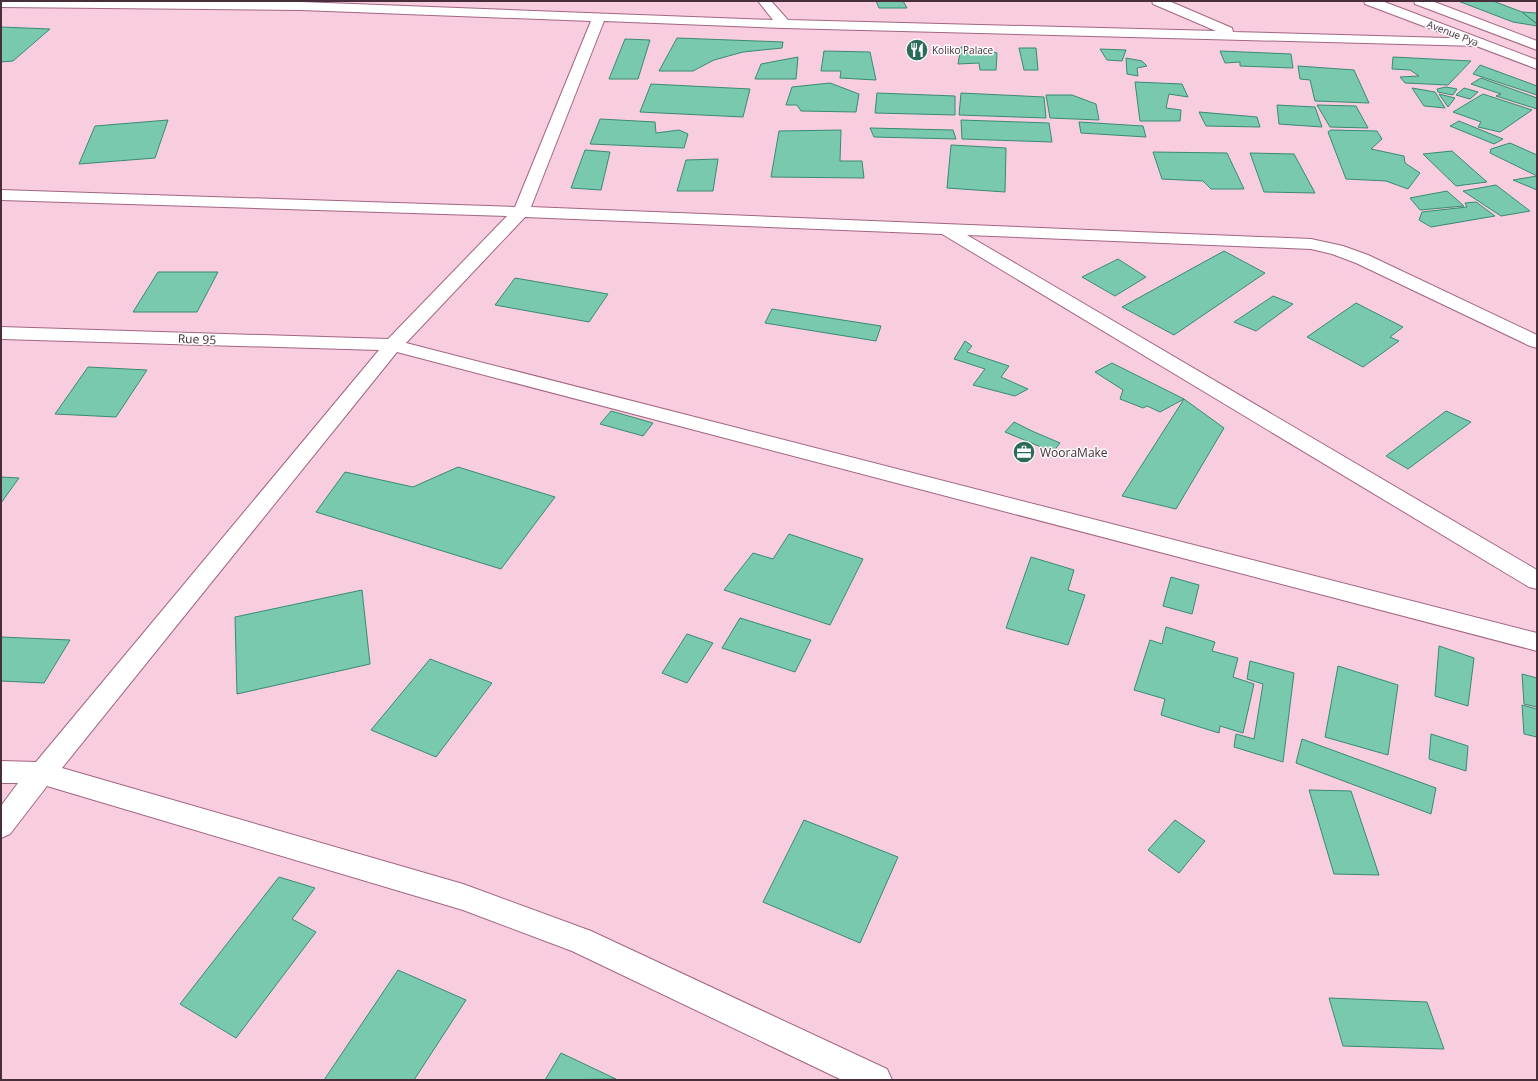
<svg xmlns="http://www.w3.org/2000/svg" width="1538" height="1081" viewBox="0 0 1538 1081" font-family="'Open Sans',sans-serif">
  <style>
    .building { fill: #79c9ae; stroke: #398a72 }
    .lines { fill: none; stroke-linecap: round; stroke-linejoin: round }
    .minor-casing { stroke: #a36582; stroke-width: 2 }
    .secondary-casing { stroke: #a36582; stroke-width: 2 }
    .minor { fill: #fff; fill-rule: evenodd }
    .secondary { fill: #fff; fill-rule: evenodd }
    .labels { text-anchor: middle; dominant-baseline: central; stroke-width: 3; stroke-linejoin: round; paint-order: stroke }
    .far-street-label { font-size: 10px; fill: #482d3a; stroke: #fbfbfb }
    .far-poi-label { font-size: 10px; fill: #482d3a; stroke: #fbfbfb; text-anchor: start }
    .street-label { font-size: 12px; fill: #482d3a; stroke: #fbfbfb }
    .poi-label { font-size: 12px; fill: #482d3a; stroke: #fbfbfb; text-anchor: start }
  </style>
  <rect width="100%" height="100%" fill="#f7cddf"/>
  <g class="building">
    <polygon points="876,1 903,1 907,8 879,8"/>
    <polygon points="1458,1 1493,1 1522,12 1537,24 1537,26 1513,22"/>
    <polygon points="1522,12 1537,13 1537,24"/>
    <polygon points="1,27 50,29 13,61 1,62"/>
    <polygon points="677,38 783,42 782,48 743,52 714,60 693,71 659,71"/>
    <polygon points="625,39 650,40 638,79 609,79"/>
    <polygon points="961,47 980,48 997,53 996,70 980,70 979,63 958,64"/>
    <polygon points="1019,48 1036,48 1038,70 1024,70"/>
    <polygon points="1100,49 1126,50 1122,61 1107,60"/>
    <polygon points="824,51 870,52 876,80 840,78 841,71 821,71"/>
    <polygon points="1220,51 1291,54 1293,68 1240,66 1240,62 1225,63"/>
    <polygon points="798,57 796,79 755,79 761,64"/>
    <polygon points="1393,57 1471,61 1448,85 1405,83 1400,77 1419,76 1410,70 1392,69"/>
    <polygon points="1126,58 1142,61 1147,66 1137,68 1138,76 1127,74"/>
    <polygon points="1480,65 1537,86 1537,95 1473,74"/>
    <polygon points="1298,66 1354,70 1369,103 1315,101 1310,80 1300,79"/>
    <polygon points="1481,78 1537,98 1537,109 1496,96 1501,94 1471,84"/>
    <polygon points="1135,82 1182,84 1188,97 1169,94 1166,108 1181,110 1180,121 1140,121"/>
    <polygon points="830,83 859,94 856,112 801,111 797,105 786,105 792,87"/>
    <polygon points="651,84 750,89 743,117 640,112"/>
    <polygon points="1446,87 1457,89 1453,95 1438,92 1437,89"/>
    <polygon points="1412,88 1435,92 1445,108 1424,106"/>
    <polygon points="1464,88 1478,92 1470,99 1456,95"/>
    <polygon points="877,93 955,96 955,115 875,113"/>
    <polygon points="961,93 1044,97 1046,118 959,115"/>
    <polygon points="1439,94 1455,98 1448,107"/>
    <polygon points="1483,94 1532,110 1500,132 1478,127 1481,122 1453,112"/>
    <polygon points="1046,95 1072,95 1096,104 1099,120 1050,118"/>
    <polygon points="1277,105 1315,107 1322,127 1279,124"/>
    <polygon points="1317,105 1356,106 1368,128 1330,127"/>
    <polygon points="1199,112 1257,117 1260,127 1206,126"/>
    <polygon points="600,119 655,122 656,133 679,130 688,134 684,148 590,144"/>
    <polygon points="168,120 155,158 79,164 95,126"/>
    <polygon points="961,120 1049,123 1052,142 962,139"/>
    <polygon points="1459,121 1503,139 1494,144 1450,126"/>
    <polygon points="1079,122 1143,126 1146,137 1081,133"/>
    <polygon points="870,128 953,130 956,139 874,137"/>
    <polygon points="841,130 840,161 862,161 864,178 771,177 779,131"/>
    <polygon points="1331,130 1377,131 1382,139 1371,149 1404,156 1405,163 1420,173 1408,189 1386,181 1346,179 1328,132"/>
    <polygon points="1510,143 1537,155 1537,176 1490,153 1491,149"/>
    <polygon points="951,145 1006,148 1005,192 947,188"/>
    <polygon points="585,150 610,152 601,190 571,188"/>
    <polygon points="1452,151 1487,182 1456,186 1423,154"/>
    <polygon points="1153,152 1227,153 1244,189 1211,189 1203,181 1162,179"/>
    <polygon points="1250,153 1294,154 1315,193 1264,192"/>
    <polygon points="718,159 713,191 677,191 686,160"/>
    <polygon points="1537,176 1537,190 1513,180"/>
    <polygon points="1496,185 1530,211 1501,216 1463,191"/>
    <polygon points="1447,191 1464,206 1420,210 1410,198"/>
    <polygon points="1476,202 1495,216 1431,227 1419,220 1422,212 1467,207 1465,203"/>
    <polygon points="1224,251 1265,273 1174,335 1122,307"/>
    <polygon points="1118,259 1146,277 1115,296 1082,277"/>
    <polygon points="158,272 218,272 197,312 133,312"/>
    <polygon points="515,278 608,294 589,322 495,305"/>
    <polygon points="1273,296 1293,304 1256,331 1234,322"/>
    <polygon points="1356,303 1403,327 1390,337 1399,341 1363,367 1307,337"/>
    <polygon points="772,309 881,326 876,341 765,323"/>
    <polygon points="965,341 972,346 967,352 1009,366 1001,377 1028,389 1015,396 973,385 985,369 954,359"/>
    <polygon points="1112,363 1184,399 1160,412 1147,406 1143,408 1120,399 1123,390 1095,372"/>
    <polygon points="88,367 147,370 116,417 55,414"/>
    <polygon points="1184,399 1224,428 1176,509 1122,496"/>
    <polygon points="611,411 653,423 643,436 600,424"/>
    <polygon points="1446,411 1471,422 1408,469 1386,456"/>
    <polygon points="1014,422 1032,431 1060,443 1053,452 1005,432"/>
    <polygon points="458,467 555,497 501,569 316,512 345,472 413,487"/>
    <polygon points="1,477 19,478 1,503"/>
    <polygon points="789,534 863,559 830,625 724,590 753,553 773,559"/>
    <polygon points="1031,557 1074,570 1068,590 1085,595 1068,645 1006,628"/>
    <polygon points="1171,577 1199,585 1192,614 1163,606"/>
    <polygon points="362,590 370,664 237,694 235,617"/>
    <polygon points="740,618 811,640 795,672 722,648"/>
    <polygon points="1166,627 1215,642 1212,651 1238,658 1233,677 1254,684 1243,733 1220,726 1219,733 1161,715 1165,699 1134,690 1150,640 1162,644"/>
    <polygon points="687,634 713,643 687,683 662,673"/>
    <polygon points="1,637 70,640 44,683 1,681"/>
    <polygon points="1439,646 1474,658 1468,706 1435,696"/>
    <polygon points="430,659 492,683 436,757 371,730"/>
    <polygon points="1250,661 1294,673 1283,762 1234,747 1236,734 1254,739 1263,684 1247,679"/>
    <polygon points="1338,666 1398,685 1388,755 1325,737"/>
    <polygon points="1522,674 1537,678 1537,707 1524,704"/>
    <polygon points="1522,705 1537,709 1537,737 1524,734"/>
    <polygon points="1431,734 1468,746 1466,771 1429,759"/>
    <polygon points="1302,739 1436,788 1431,814 1296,763"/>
    <polygon points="1309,790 1351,791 1379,875 1334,874"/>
    <polygon points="804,820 898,857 860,943 763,902"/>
    <polygon points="1175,820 1205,841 1179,873 1148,850"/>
    <polygon points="279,877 315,888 292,919 316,932 236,1038 180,1004"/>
    <polygon points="398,970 466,1000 414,1080 324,1080"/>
    <polygon points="1329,998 1427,1002 1444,1049 1343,1046"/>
    <polygon points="561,1053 616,1079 545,1080"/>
  </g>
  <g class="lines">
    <g class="minor-casing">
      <polygon id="minor" points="1,1 301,2 773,20 758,1 771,1 788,20 1216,31 1153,4 1152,1 1169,1 1232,28 1233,32 1483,39 1485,42 1483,45 1478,46 784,28 604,21 531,207 1311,239 1343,246 1368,255 1537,335 1537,348 1530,346 1356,263 1332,254 1311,249 967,235 1537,570 1537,589 1529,587 942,234 525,217 406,343 1537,633 1537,651 397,352 62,768 463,884 591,931 887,1069 892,1080 842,1080 572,951 463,910 47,786 10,834 1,838 1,806 18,783 1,783 1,761 36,762 379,350 1,339 1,327 388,339 507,216 1,200 1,190 515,207 591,21 301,10 1,7"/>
    </g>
    <g class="secondary-casing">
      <g id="secondary">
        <polygon points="1364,1 1382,1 1537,60 1537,69 1365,4"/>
        <polygon points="1414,1 1432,1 1537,41 1537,50 1415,4"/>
      </g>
    </g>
    <use href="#minor" class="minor"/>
    <use href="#secondary" class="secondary"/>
  </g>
  <defs>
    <g id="restaurant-disc" transform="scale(1.15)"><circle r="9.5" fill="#2c6b58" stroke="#fbfbfb"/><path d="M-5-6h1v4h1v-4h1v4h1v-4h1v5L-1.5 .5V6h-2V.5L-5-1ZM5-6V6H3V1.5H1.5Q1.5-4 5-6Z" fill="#fff"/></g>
    <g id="office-disc" transform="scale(1.15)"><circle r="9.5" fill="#2c6b58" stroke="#fbfbfb"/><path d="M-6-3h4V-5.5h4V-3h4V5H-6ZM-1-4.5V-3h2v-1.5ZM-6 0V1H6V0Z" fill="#fff"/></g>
  </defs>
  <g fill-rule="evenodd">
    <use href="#restaurant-disc" x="917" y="50"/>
    <use href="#office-disc" x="1024" y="452"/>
  </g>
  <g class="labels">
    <g class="far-street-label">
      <text transform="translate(1453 33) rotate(21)">Avenue Pya</text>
    </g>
    <g class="far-poi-label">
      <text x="932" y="50">Koliko Palace</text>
    </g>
    <g class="street-label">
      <text transform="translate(197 339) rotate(2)">Rue 95</text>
    </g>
    <g class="poi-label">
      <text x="1040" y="452">WooraMake</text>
    </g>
  </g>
  <rect width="1538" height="1081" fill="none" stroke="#482d3a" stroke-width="4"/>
</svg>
